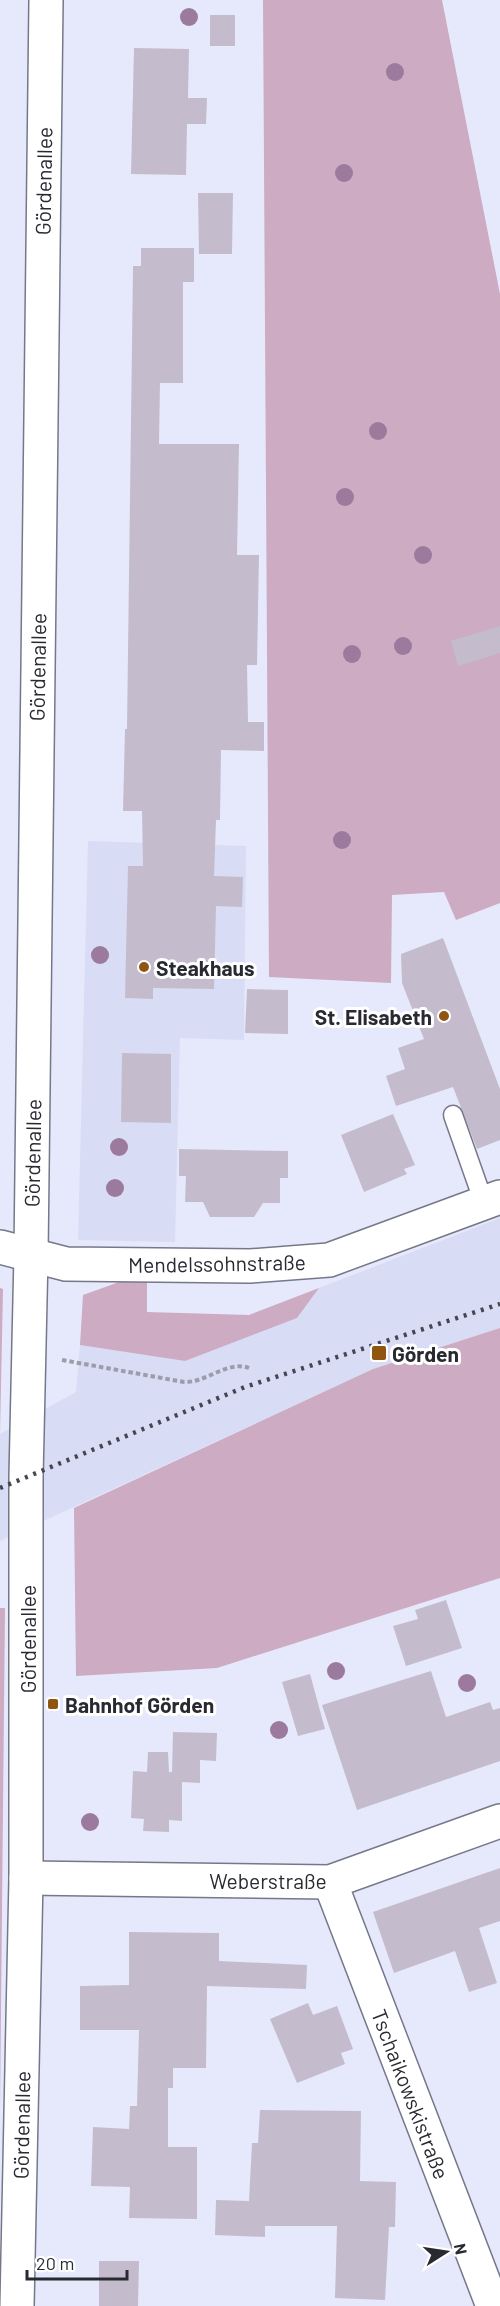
<svg xmlns="http://www.w3.org/2000/svg" width="500" height="2306" viewBox="0 0 500 2306" font-family="Barlow,sans-serif">
  <style>
    .built { fill: #d8dcf5 }
    .green { fill: #ccabc3 }
    .building { fill: #c4bccd }
    .lines { fill: none; stroke-linecap: round; stroke-linejoin: round }
    .lane-casing { stroke: #757889; stroke-width: 21 }
    .street-casing { stroke: #757889; stroke-width: 36 }
    .secondary-casing { stroke: #757889; stroke-width: 36 }
    .path { stroke: #9a9dab; stroke-width: 4; stroke-dasharray: 4.5 3; stroke-linecap: butt }
    .lane { stroke: #fff; stroke-width: 18 }
    .street { stroke: #fff; stroke-width: 33 }
    .secondary { stroke: #fff; stroke-width: 33 }
    .rail { stroke: #45464f; stroke-width: 4.5; stroke-dasharray: 3 6; stroke-linecap: butt }
    .tree { fill: #9b7a9e }
    .poi-dot { fill: #8f5511; stroke: #fff; stroke-width: 2 }
    .labels { text-anchor: middle; dominant-baseline: central; stroke-width: 6; stroke-linejoin: round; paint-order: stroke }
    .street-label { font-size: 21px; fill: #292a31; stroke: #fff }
    .poi-label { font-size: 21px; font-weight: bold; fill: #292a31; stroke: #fff; text-anchor: start }
  </style>
  <rect width="100%" height="100%" fill="#e6e9fc"/>
  <g class="built">
    <polygon points="88,841 246,846 244,1040 180,1038 175,1242 78,1240"/>
    <polygon points="500,1218 500,1328 373,1369 0,1541 0,1434 76,1392 80,1345 185,1361 297,1318 319,1288"/>
  </g>
  <g class="green">
    <polygon points="263,0 442,0 500,294 500,903 456,920 444,892 392,895 391,983 269,977"/>
    <polygon points="147,1272 147,1312 249,1315 319,1288 297,1318 185,1361 80,1345 83,1295"/>
    <polygon points="0,1288 3,1289 0,1434"/>
    <polygon points="500,1328 500,1578 217,1668 76,1676 74,1508 373,1369"/>
    <polygon points="0,1608 5,1608 0,2111"/>
  </g>
  <g class="building">
    <rect x="210" y="15" width="25" height="31"/>
    <polygon points="134,48 189,49 188,98 207,98 206,124 187,124 186,175 131,174"/>
    <polygon points="198,193 233,193 232,254 199,254"/>
    <polygon points="141,248 194,248 194,282 183,282 183,383 160,383 159,444 239,444 237,555 259,555 257,665 247,665 248,722 264,722 264,751 221,750 220,820 216,820 214,876 243,877 242,907 216,906 214,989 153,988 153,999 125,998 128,866 143,866 142,811 123,811 125,729 127,729 133,266 141,266"/>
    <polygon points="500,626 500,653 458,666 451,641"/>
    <polygon points="443,938 500,1089 500,1140 477,1149 453,1087 396,1106 386,1076 405,1069 398,1048 424,1039 402,983 401,954"/>
    <polygon points="247,989 288,990 288,1034 245,1033"/>
    <polygon points="122,1053 171,1054 171,1123 121,1122"/>
    <polygon points="393,1114 415,1165 404,1169 407,1174 364,1192 341,1135"/>
    <polygon points="179,1149 288,1151 288,1178 280,1178 280,1203 263,1203 254,1217 210,1217 203,1202 185,1202 186,1176 179,1176"/>
    <polygon points="446,1600 462,1648 406,1666 393,1626 418,1619 415,1610"/>
    <polygon points="431,1671 446,1717 490,1702 493,1710 500,1708 500,1761 357,1810 322,1705"/>
    <polygon points="310,1674 325,1729 298,1736 282,1682"/>
    <polygon points="173,1732 217,1733 216,1761 200,1760 200,1783 182,1782 182,1821 169,1820 169,1832 143,1831 144,1819 131,1818 133,1771 147,1772 148,1752 168,1752 169,1772 172,1772"/>
    <polygon points="500,1868 500,1921 479,1928 497,1983 469,1992 455,1951 394,1973 373,1912"/>
    <polygon points="129,1932 219,1933 219,1961 307,1965 306,1989 207,1986 206,2068 173,2068 173,2088 168,2088 168,2147 197,2147 197,2219 129,2218 130,2187 91,2186 93,2127 129,2129 130,2106 137,2106 139,2030 80,2030 80,1986 129,1985"/>
    <polygon points="308,2003 313,2015 337,2006 353,2049 341,2053 345,2064 297,2083 270,2019"/>
    <polygon points="260,2110 361,2111 360,2181 396,2182 395,2227 389,2227 385,2300 335,2298 337,2226 265,2226 265,2237 215,2235 216,2200 249,2201 252,2143 258,2143"/>
    <polygon points="99,2261 139,2261 138,2306 99,2306"/>
  </g>
  <g class="lines">
    <g class="lane-casing">
      <polyline id="lane" points="453,1115 484,1203"/>
    </g>
    <g class="street-casing">
      <g id="street">
        <polyline points="0,1247 66,1264 250,1266 329,1260 500,1197"/>
        <polyline points="26,1878 330,1882 500,1821"/>
        <polyline points="330,1882 493,2306"/>
      </g>
    </g>
    <g class="secondary-casing">
      <polyline id="secondary" points="17,2306 26,1878 26,1477 31,1255 46,0"/>
    </g>
    <path class="path" d="M62,1360L184,1382C206,1383 228,1360 249,1368"/>
    <use href="#lane" class="lane"/>
    <use href="#street" class="street"/>
    <use href="#secondary" class="secondary"/>
    <polyline class="rail" points="0,1488 245,1387 500,1304"/>
  </g>
  <g class="tree">
    <circle cx="189" cy="17" r="9"/>
    <circle cx="395" cy="72" r="9"/>
    <circle cx="344" cy="173" r="9"/>
    <circle cx="378" cy="431" r="9"/>
    <circle cx="345" cy="497" r="9"/>
    <circle cx="423" cy="555" r="9"/>
    <circle cx="403" cy="646" r="9"/>
    <circle cx="352" cy="654" r="9"/>
    <circle cx="342" cy="840" r="9"/>
    <circle cx="100" cy="955" r="9"/>
    <circle cx="119" cy="1147" r="9"/>
    <circle cx="115" cy="1188" r="9"/>
    <circle cx="336" cy="1671" r="9"/>
    <circle cx="467" cy="1683" r="9"/>
    <circle cx="279" cy="1730" r="9"/>
    <circle cx="90" cy="1822" r="9"/>
  </g>
  <g class="poi-dot">
    <circle cx="144" cy="967" r="6"/>
    <circle cx="444" cy="1016" r="6"/>
    <rect x="371" y="1345" width="16" height="16" rx="3"/>
    <rect x="47" y="1698" width="12" height="12" rx="3"/>
  </g>
  <g class="labels">
    <g class="street-label">
      <text transform="translate(43 181) rotate(-89)">Gördenallee</text>
      <text transform="translate(37 667) rotate(-89)">Gördenallee</text>
      <text transform="translate(32 1153) rotate(-89)">Gördenallee</text>
      <text transform="translate(217 1263) rotate(-1)">Mendelssohnstraße</text>
      <text transform="translate(27 1639) rotate(-90)">Gördenallee</text>
      <text x="268" y="1880">Weberstraße</text>
      <text transform="translate(411 2094) rotate(69)">Tschaikowskistraße</text>
      <text transform="translate(21 2125) rotate(-89)">Gördenallee</text>
    </g>
    <g class="poi-label">
      <text x="156" y="967">Steakhaus</text>
      <text x="432" y="1016" text-anchor="end">St. Elisabeth</text>
      <text x="392" y="1353">Görden</text>
      <text x="65" y="1704">Bahnhof Görden</text>
    </g>
  </g>
  <g transform="translate(446 2252) rotate(78)" stroke="#ffffff" stroke-width="4.5" paint-order="stroke">
  <path d="M0-4.5L10 22L0 15L-10 22Z" fill="#292a31"/>
  <text y="-9" font-size="16" font-weight="bold" text-anchor="middle" fill="#292a31">N</text>
  </g>
  <path d="M27 2270v9h100v-9" fill="none" stroke="#292a31" stroke-width="3"/>
  <text x="36" y="2270" font-size="18" fill="#292a31" stroke="#ffffff" stroke-width="4.5" paint-order="stroke">20 m</text>
</svg>
